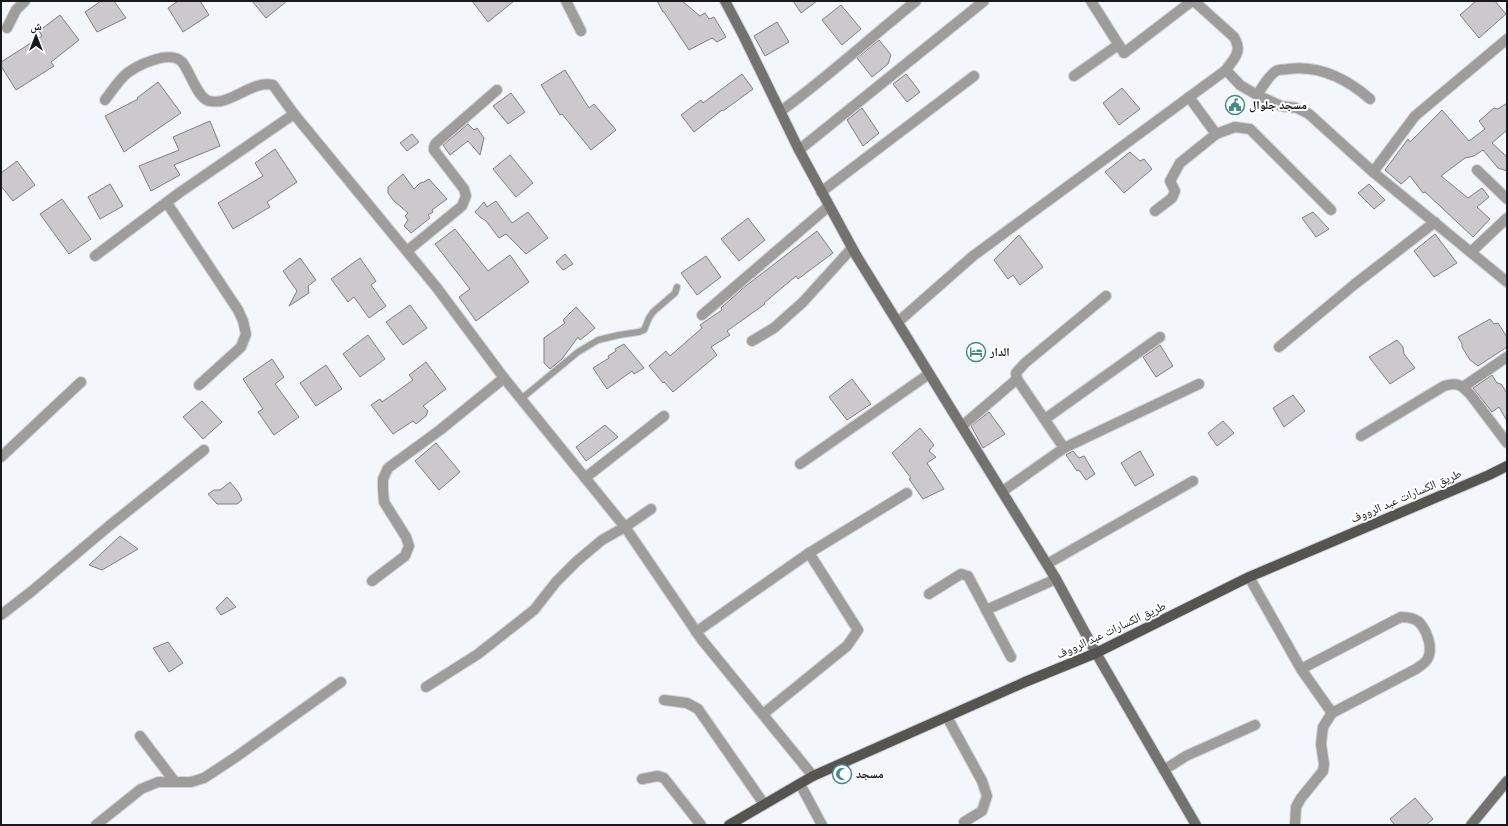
<svg xmlns="http://www.w3.org/2000/svg" width="1508" height="826" viewBox="0 0 1508 826" font-family="Figtree,'Noto Naskh Arabic',sans-serif">
  <style>
    .building { fill: #ccc9cd; stroke: #817e82 }
    .lines { fill: none; stroke-linecap: round; stroke-linejoin: round }
    .lane-casing { stroke: #d0d3d8; stroke-width: 8 }
    .street-casing { stroke: #d0d3d8; stroke-width: 12 }
    .secondary-casing { stroke: #d0d3d8; stroke-width: 12 }
    .primary-casing { stroke: #d0d3d8; stroke-width: 12 }
    .lane { stroke: #9e9d9b; stroke-width: 6 }
    .street { stroke: #9e9d9b; stroke-width: 10 }
    .secondary { stroke: #73726f; stroke-width: 10 }
    .primary { stroke: #565451; stroke-width: 10 }
    .labels { text-anchor: middle; dominant-baseline: central; stroke-width: 4; stroke-linejoin: round; paint-order: stroke }
    .poi-label { font-size: 12px; font-weight: bold; fill: #18191b; stroke: #fff; text-anchor: start }
    .street-label { font-size: 12px; fill: #18191b; stroke: #fff }
  </style>
  <rect width="100%" height="100%" fill="#f3f7fc"/>
  <g class="building">
    <polygon points="101,1 114,1 126,18 97,32 85,12"/>
    <polygon points="178,1 200,1 209,15 183,32 168,8"/>
    <polygon points="252,1 287,1 266,18"/>
    <polygon points="472,1 514,1 488,22"/>
    <polygon points="657,1 682,1 700,16 705,13 709,19 714,17 726,37 717,42 712,38 689,50 664,12 663,12"/>
    <polygon points="793,1 817,1 801,13"/>
    <polygon points="1476,1 1495,1 1506,14 1479,38 1460,15"/>
    <polygon points="841,5 861,29 842,45 822,20"/>
    <polygon points="60,15 79,40 51,62 54,66 16,90 1,66 1,62 42,36 39,31"/>
    <polygon points="777,22 789,42 765,56 754,36"/>
    <polygon points="879,40 891,55 888,64 872,77 857,58"/>
    <polygon points="565,70 589,108 594,104 616,130 591,150 562,114 560,115 541,85"/>
    <polygon points="742,74 753,89 723,111 722,110 694,132 681,115 701,100 703,103"/>
    <polygon points="906,74 920,92 907,102 893,84"/>
    <polygon points="158,82 181,113 124,152 105,116 138,99 137,98"/>
    <polygon points="1122,88 1140,109 1119,125 1103,103"/>
    <polygon points="511,93 525,112 508,124 493,106"/>
    <polygon points="1507,103 1507,130 1492,143 1507,157 1507,171 1498,168 1483,150 1474,156 1465,158 1441,176 1468,198 1482,188 1489,197 1477,207 1490,219 1473,237 1425,192 1423,193 1410,176 1401,184 1385,170 1408,139 1410,142 1442,110 1469,141 1485,129 1479,121 1494,108 1498,109"/>
    <polygon points="862,108 879,133 863,146 847,120"/>
    <polygon points="210,121 220,146 174,165 180,175 151,191 139,166 179,150 173,137"/>
    <polygon points="468,124 474,130 477,128 484,138 480,155 468,141 450,155 443,145"/>
    <polygon points="412,134 419,142 407,151 400,143"/>
    <polygon points="275,149 297,182 267,202 270,207 233,229 218,203 263,176 255,163"/>
    <polygon points="1130,152 1140,161 1144,159 1152,169 1124,193 1105,172"/>
    <polygon points="510,155 533,183 516,197 493,169"/>
    <polygon points="17,161 35,185 13,201 1,186 1,173"/>
    <polygon points="403,174 414,189 420,183 424,182 429,179 447,199 432,210 433,212 428,215 430,218 411,233 404,226 408,220 405,216 408,213 394,201 388,193 388,187"/>
    <polygon points="110,184 123,206 100,219 88,197"/>
    <polygon points="1369,184 1385,200 1374,209 1358,193"/>
    <polygon points="62,199 91,239 69,254 40,214"/>
    <polygon points="496,201 512,223 528,212 548,238 526,254 506,234 499,238 486,221 480,217 475,212 484,202 487,207"/>
    <polygon points="1313,212 1329,229 1316,237 1302,218"/>
    <polygon points="748,218 765,240 739,261 721,239"/>
    <polygon points="455,229 488,271 510,255 529,282 476,321 459,297 470,289 435,244"/>
    <polygon points="817,231 833,253 798,279 796,276 764,303 765,304 727,331 730,335 711,347 717,355 673,392 664,382 663,383 649,366 666,351 670,356 702,328 700,325 722,310 721,308 742,289"/>
    <polygon points="1435,234 1457,263 1434,277 1414,251"/>
    <polygon points="1019,235 1043,267 1020,285 1013,275 1008,279 994,260"/>
    <polygon points="565,254 573,264 563,270 556,262"/>
    <polygon points="706,256 721,277 697,295 681,273"/>
    <polygon points="300,258 316,280 308,286 309,293 289,306 297,291 283,271"/>
    <polygon points="360,258 376,281 371,285 386,306 369,318 354,297 348,302 331,279"/>
    <polygon points="410,305 427,328 403,345 386,322"/>
    <polygon points="576,307 595,328 580,340 578,337 562,359 550,369 544,363 544,338 565,323 563,320"/>
    <polygon points="1490,319 1494,324 1498,323 1507,337 1507,347 1478,366 1470,360 1462,347 1462,344 1458,337"/>
    <polygon points="368,335 385,359 360,377 343,354"/>
    <polygon points="1397,340 1403,347 1404,354 1415,368 1390,384 1369,357"/>
    <polygon points="624,344 644,368 634,374 632,371 607,389 593,368 609,358 608,356 616,351 615,349"/>
    <polygon points="1160,345 1173,366 1156,377 1143,357"/>
    <polygon points="272,359 284,377 275,384 299,417 274,435 258,412 263,409 243,379"/>
    <polygon points="426,362 446,389 423,406 428,411 426,416 416,424 413,421 393,434 371,405 380,399 382,402 413,380 409,375"/>
    <polygon points="326,365 342,389 316,406 300,383"/>
    <polygon points="1492,375 1497,383 1501,384 1507,393 1507,421 1499,407 1492,412 1473,388"/>
    <polygon points="852,379 871,404 847,420 829,397"/>
    <polygon points="1293,395 1305,411 1284,427 1273,408"/>
    <polygon points="202,401 222,422 203,439 183,417"/>
    <polygon points="989,412 1005,434 983,448 971,426"/>
    <polygon points="1223,421 1234,433 1217,446 1208,433"/>
    <polygon points="605,425 618,437 586,461 576,447"/>
    <polygon points="920,428 934,445 929,451 936,457 927,463 944,489 923,499 909,479 911,478 892,453"/>
    <polygon points="436,443 460,472 439,490 415,461"/>
    <polygon points="1073,451 1079,458 1084,456 1095,474 1086,480 1079,470 1077,471 1066,455"/>
    <polygon points="1140,451 1154,475 1135,486 1121,463"/>
    <polygon points="230,482 239,493 242,500 237,504 217,504 208,494 214,490 220,490"/>
    <polygon points="120,536 138,549 102,570 89,565"/>
    <polygon points="227,597 236,607 221,615 216,608"/>
    <polygon points="168,642 183,663 169,672 153,648"/>
    <polygon points="1415,798 1433,819 1426,825 1395,825 1390,819"/>
  </g>
  <g class="lines">
    <g class="lane-casing">
      <polyline id="lane" points="521,399 578,352 598,340 619,335 639,332 644,330 649,318 653,312 675,293 677,287"/>
    </g>
    <g class="street-casing">
      <g id="street">
        <polyline points="566,1 581,31"/>
        <polyline points="1091,1 1124,53 1192,1"/>
        <polyline points="7,28 16,10 25,1"/>
        <polyline points="1226,70 1240,85 1257,95 1281,106 1297,108 1309,114 1373,172 1507,282"/>
        <polyline points="1074,76 1118,45"/>
        <path d="M1257,95C1262,88 1268,76 1276,71C1279,69 1285,70 1288,69C1319,65 1347,79 1370,99"/>
        <polyline points="1189,97 1216,134"/>
        <path d="M105,100C111,92 117,83 124,76C134,66 170,49 182,62C190,71 197,98 209,101C231,106 251,80 273,85L294,114L437,288L504,378L625,527L702,640L813,776"/>
        <path d="M781,111C828,77 871,37 916,1"/>
        <polyline points="799,150 984,1"/>
        <polyline points="1477,170 1507,199"/>
        <polyline points="1373,172 1415,116 1507,39"/>
        <polyline points="821,192 974,76"/>
        <polyline points="167,203 238,310 243,321 246,334 241,347 199,385"/>
        <polyline points="1155,211 1172,198 1175,191 1170,181 1180,163 1216,134 1235,127 1250,129 1331,210"/>
        <polyline points="407,251 462,206 466,196 464,189 434,150 434,147 436,143 497,90"/>
        <polyline points="1471,252 1507,218"/>
        <polyline points="95,256 179,193 294,114"/>
        <polyline points="702,315 829,206"/>
        <path d="M898,322L973,256L1226,70C1234,58 1243,52 1234,37L1194,1"/>
        <polyline points="752,341 774,328 803,302 852,248"/>
        <polyline points="1279,347 1355,284 1435,222"/>
        <polyline points="1463,387 1507,357"/>
        <polyline points="1045,419 1160,337"/>
        <polyline points="962,426 1017,379"/>
        <path d="M1361,436L1444,386C1458,382 1461,385 1470,394L1507,443"/>
        <polyline points="1064,448 1017,379 1016,373 1025,363 1106,296"/>
        <polyline points="1,457 81,382"/>
        <polyline points="800,464 929,374"/>
        <polyline points="585,478 664,416"/>
        <polyline points="1003,491 1064,448 1199,384"/>
        <polyline points="1047,564 1193,481"/>
        <polyline points="1249,577 1301,669 1332,713 1323,727 1321,744 1324,764 1323,771 1301,798 1296,807 1295,825"/>
        <polyline points="372,581 405,556 409,546 406,537 384,502 383,490 383,479 388,468 440,430 504,378"/>
        <polyline points="929,594 961,574 968,576 1011,657"/>
        <polyline points="986,610 1056,579"/>
        <polyline points="1,615 32,591 109,526 204,450"/>
        <polyline points="696,632 809,553 907,493"/>
        <path d="M1301,669L1401,617C1407,617 1414,618 1419,622C1427,631 1433,647 1428,658C1426,663 1420,666 1416,669L1332,713"/>
        <polyline points="426,687 478,654 515,625 534,610 556,582 577,561 602,540 625,527 651,509"/>
        <polyline points="664,700 687,703 698,709 764,804"/>
        <polyline points="763,714 847,646 858,630 809,553"/>
        <polyline points="947,717 982,781 987,796 982,811 964,822"/>
        <polyline points="140,736 175,782"/>
        <polyline points="1164,770 1186,756 1255,725"/>
        <polyline points="642,779 658,776 664,778 701,825"/>
        <polyline points="800,784 822,825"/>
        <polyline points="96,825 141,789 158,782 191,782 204,778 236,757 341,682"/>
      </g>
    </g>
    <g class="secondary-casing">
      <g id="secondary">
        <polyline points="725,1 744,37 799,150 856,255 1056,579 1096,653 1196,825"/>
        <polyline points="1471,825 1507,781"/>
      </g>
    </g>
    <g class="primary-casing">
      <polyline id="primary" points="729,825 813,776 1025,682 1096,653 1249,577 1489,475 1507,466"/>
    </g>
    <use href="#lane" class="lane"/>
    <use href="#street" class="street"/>
    <use href="#secondary" class="secondary"/>
    <use href="#primary" class="primary"/>
  </g>
  <defs>
    <g id="civic-ring" transform="scale(1)"><circle r="9.5" fill="#fff" stroke="#448c87" stroke-width="1.5"/><path d="M-.6-6.5H3V-4.5H.6V-3L4-1V1h2V6H-6V1h2V-1L-.6-3ZM-1.2 2.5V6h2.4V2.5Z" fill="#448c87"/></g>
    <g id="hotel-ring" transform="scale(1)"><circle r="9.5" fill="#fff" stroke="#448c87" stroke-width="1.5"/><path d="M-6-4.5h1.5V1H6V5H4.5V3h-9V5H-6ZM-4 0a1.8 1.8 0 1 1 3.6 0ZM.5 0V-2.5h3Q6-2.5 6 0Z" fill="#448c87"/></g>
    <g id="mosque-ring" transform="scale(1)"><circle r="9.5" fill="#fff" stroke="#448c87" stroke-width="1.5"/><path d="M3.5-4.9A6 6 0 1 0 3.5 4.9A5 5 0 1 1 3.5-4.9Z" fill="#448c87"/></g>
  </defs>
  <g fill-rule="evenodd">
    <use href="#civic-ring" x="1235" y="105"/>
    <use href="#hotel-ring" x="976" y="352"/>
    <use href="#mosque-ring" x="842" y="774"/>
  </g>
  <g class="labels">
    <g class="poi-label">
      <text x="1249" y="105">مسجد جلوال</text>
      <text x="990" y="352">الدار</text>
      <text x="856" y="774">مسجد</text>
    </g>
    <g class="street-label">
      <text transform="translate(1406 496) rotate(-23)">طريق الكسارات عبد الرووف</text>
      <text transform="translate(1111 630) rotate(-25)">طريق الكسارات عبد الرووف</text>
    </g>
  </g>
  <rect width="1508" height="826" fill="none" stroke="#18191b" stroke-width="4"/>
  <g transform="translate(36 36)" stroke="#ffffff" stroke-width="3" paint-order="stroke">
  <path d="M0-3L7 15L0 10L-7 15Z" fill="#18191b"/>
  <text y="-6" font-size="11" font-weight="bold" text-anchor="middle" fill="#18191b">ش</text>
  </g>
</svg>
